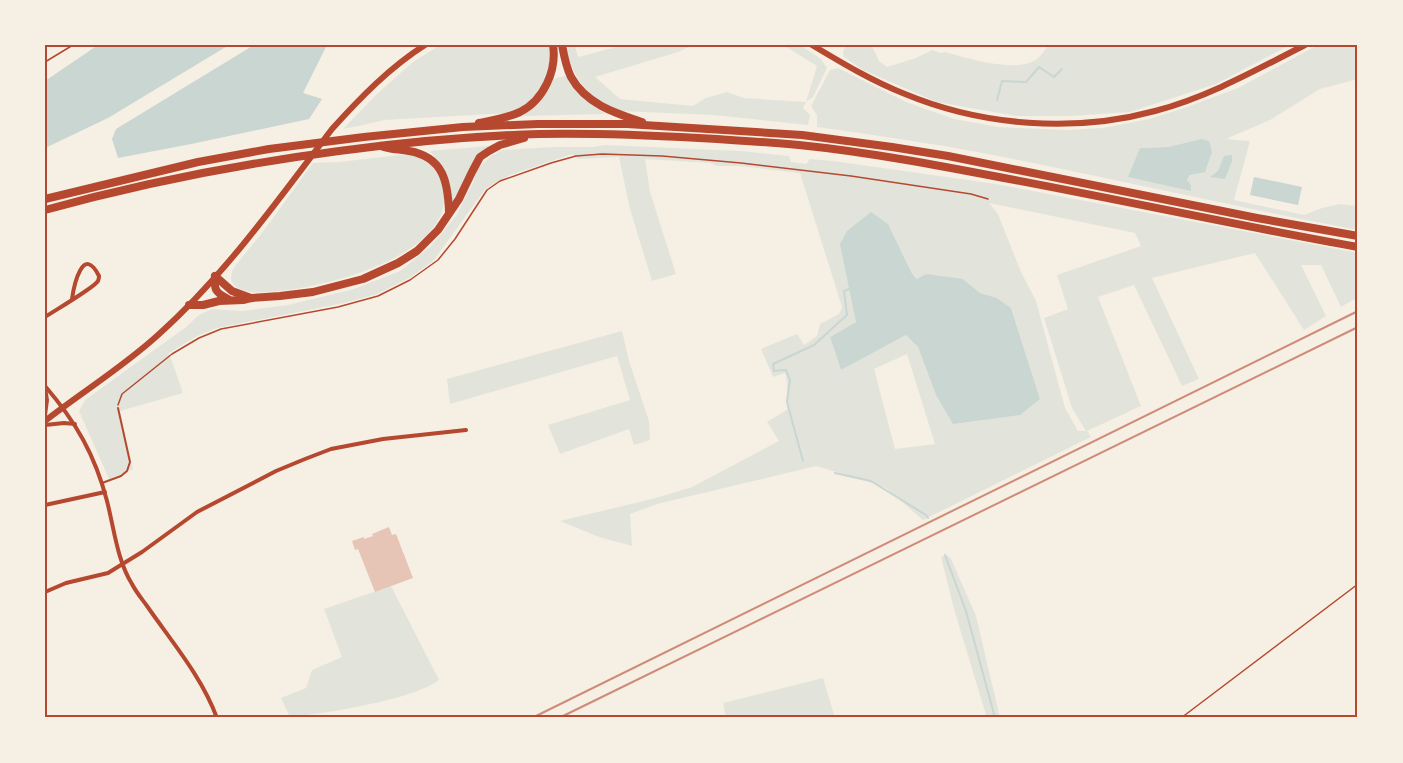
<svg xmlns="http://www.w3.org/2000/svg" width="1403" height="763" viewBox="0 0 1403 763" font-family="Jost,sans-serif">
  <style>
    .green { fill: #e2e4dc; fill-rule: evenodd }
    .water { fill: #c9d6d2 }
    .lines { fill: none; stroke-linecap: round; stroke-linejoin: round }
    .stream { stroke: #c9d6d2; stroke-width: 2 }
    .building { fill: #e6c5b7 }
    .path { stroke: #b5482f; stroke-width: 1.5 }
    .service { stroke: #b5482f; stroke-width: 2 }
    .minor { stroke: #b5482f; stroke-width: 4 }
    .secondary { stroke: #b5482f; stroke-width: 6 }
    .motorway { stroke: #b5482f; stroke-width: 8 }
    .rail { stroke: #cf8b77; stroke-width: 2 }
    .neatline { fill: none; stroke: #b5482f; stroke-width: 2 }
  </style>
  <rect width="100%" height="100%" fill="#f6efe4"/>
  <g class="green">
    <polygon points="440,45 549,45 550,60 543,86 534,98 522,108 509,113 384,120 363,125 343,129 377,94 413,62"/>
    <path d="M566,45H575L578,57L624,45H693L678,52L595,77L620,99L693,106L706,98L727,92L744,98L806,102L817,66L783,45H800L821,59L827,68L813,97L806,102L803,108L810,115L808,125L713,115L620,111C588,99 572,79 566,45Z"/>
    <path d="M846,45L872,46L879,61L887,67L916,58L932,50L941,53L945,52C967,58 1017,74 1037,59C1041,56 1045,49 1049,45H1290L1216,84L1130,112L1070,116H1016L937,102L863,70L844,57L843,52Z"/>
    <path d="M1318,45H1358V79L1320,89L1270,120L1226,139L1250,141L1234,200L1304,215L1322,208L1340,204L1358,206V230C1234,207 1112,178 988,154C931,143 874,135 817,127V115L811,106L830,70L838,68L906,102L954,119L998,127L1066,130L1103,128L1149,119L1184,108L1238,88ZM1201,139L1190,175L1187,181L1191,185L1140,148L1168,147Z"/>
    <path d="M568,75C580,94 586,102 606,114L522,116C536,105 547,97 553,79Z"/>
    <path d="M605,145L741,151L789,156L791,162L806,164L810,159L833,161L996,184L1358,253V297L1341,307L1321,265H1301L1326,316L1304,330L1255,253L1152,278L1199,379L1182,386L1134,285L1098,297L1141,406L1087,431L1091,437L923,520L886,488L863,480L816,466L657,504L630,514L632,546L599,537L560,521L656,498L692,487L779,441L767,422L788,409C785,395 789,386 785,373L773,377L761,349L797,334L804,345L817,336L820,324L839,314L842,307L800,173L739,166H717L711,163L645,159L650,192L676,274L652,281L630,209L619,157L578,159L572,154L510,175L486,188L434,260L411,277L377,294L344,303L217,328L197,336L169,353L183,393L120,411L133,469L109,479L79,411L85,400L186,327L199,315L212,309L242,311L288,305L354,289L400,271L430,247L456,216L473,183L478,168L491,156L503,150L552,147H593ZM989,203L1135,233L1141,246L1057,275L1068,309L1044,318L1072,408L1086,431H1078L1065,408L1036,301L1021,272L998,214ZM911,272L918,279H963L980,293L997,298L1011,308L1040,399L936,395L918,347L906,335L841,370L830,337L856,322ZM907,354L935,444L895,449L874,369Z"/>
    <path d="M489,146L475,158L456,202L452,201C452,180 442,166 430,151Z"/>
    <path d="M409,154C426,159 439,168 443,187C458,255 326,287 278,291C269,292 260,293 251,292C243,291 231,287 231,277C231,273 233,269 236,265C245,253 255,242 264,230C281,208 296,185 313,163L339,162Z"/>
    <polygon points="622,331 629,361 649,421 650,440 634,445 629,429 560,454 548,425 630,400 617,356 450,404 447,379"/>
    <polygon points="947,555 951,559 976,616 1000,718 988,718 986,715 954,609 941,557"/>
    <path d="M391,586L439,680C424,690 408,695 391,699C358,708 324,713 290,717L281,698L306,688L312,670L342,657L324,609Z"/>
    <polygon points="823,678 835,718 726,718 723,703"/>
  </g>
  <g class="water">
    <polygon points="98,45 229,45 108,118 45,148 45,81"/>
    <polygon points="254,45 327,45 303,93 322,99 309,119 191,144 118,158 112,139 116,129"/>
    <polygon points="1201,139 1209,141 1212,152 1205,172 1190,175 1187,180 1191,185 1191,191 1128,177 1140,148 1168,147"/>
    <polygon points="1232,155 1232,161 1225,179 1210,177 1218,171 1224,156"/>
    <polygon points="1254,177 1302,187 1298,205 1250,195"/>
    <polygon points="871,212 888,224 911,272 917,279 926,274 963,279 980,293 997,298 1011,308 1040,399 1020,415 953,424 936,395 918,347 906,335 841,370 830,337 856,322 840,244 847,231"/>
  </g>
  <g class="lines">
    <g class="stream">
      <polyline points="997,100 1002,81 1026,82 1039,67 1054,77 1062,69"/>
      <polyline points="803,461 787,402 790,380 786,370 774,371 773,364 814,345 847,315 844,291 849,289"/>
      <polyline points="835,473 871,481 926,515 928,518"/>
      <polyline points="945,555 966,611 995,718"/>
    </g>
  </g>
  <polygon class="building" points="389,527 392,535 396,534 413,578 375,592 358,549 355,550 352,541 364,537 364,539 373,536 372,534"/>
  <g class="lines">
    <g class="path">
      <polyline points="45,62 73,45"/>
      <polyline points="118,405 122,394 172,354 199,338 221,329 338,307 378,296 410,280 438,260 455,239 487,190 500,181 551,163 576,156 602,154 662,156 741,163 851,176 971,194 988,199"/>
      <polyline points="1181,718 1358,584"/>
    </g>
    <polyline class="service" points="102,483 121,476 127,471 130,462 118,408"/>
    <g class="minor">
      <path d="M45,317C54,311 95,287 98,281C99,279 99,278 99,276C83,244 74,285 72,299"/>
      <path d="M45,386C76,422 95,455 107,501C114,528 117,560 132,584C136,592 142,599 147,606C172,642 202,677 217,718"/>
      <polyline points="45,415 47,400 45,388"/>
      <polyline points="45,425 64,423 75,424"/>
      <polyline points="45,505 105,492"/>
      <polyline points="45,592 66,583 108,573 142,552 197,512 276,471 305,459 331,449 383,439 466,430"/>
      <polyline points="282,718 290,717"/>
    </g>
    <g class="secondary">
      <path d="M812,45C842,63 872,81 905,94C982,126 1074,133 1155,111C1208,97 1256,70 1305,45"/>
      <path d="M45,421C82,392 123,367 158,335C225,275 278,200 332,129C360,98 390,67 425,45"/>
    </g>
    <g class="motorway">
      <path d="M562,45C564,56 566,67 571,77C586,104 615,113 642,122"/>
      <path d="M479,123C493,120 507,118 520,112C544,100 557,70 553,45"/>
      <path d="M381,146C391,150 399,149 409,151C444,157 448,183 449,212"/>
      <polyline points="45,199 198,162 269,149 364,137 463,127 538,124 627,124 802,135 892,147 948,156 1257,218 1358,236"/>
      <path d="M45,210C142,183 240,164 339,151C406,142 472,136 539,134C593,133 646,135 699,138C733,140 766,142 799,145C868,152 936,165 1004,178C1122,200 1240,226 1358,247"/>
      <polyline points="215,276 232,291 251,298"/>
      <path d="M215,276C214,290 215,292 228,299"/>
      <polyline points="189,305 203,305 219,301 243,300 251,298 280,296 313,292 363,279 398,263 417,251 438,230 459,199 472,172 480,157 489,151 500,145 524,138"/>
    </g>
    <g class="rail">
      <polyline points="532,718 1358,311"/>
      <polyline points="559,718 1358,327"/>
    </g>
  </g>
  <rect width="1403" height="763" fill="none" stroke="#f6efe4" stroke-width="93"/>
  <rect x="46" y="46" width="1310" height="670" class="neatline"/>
</svg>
